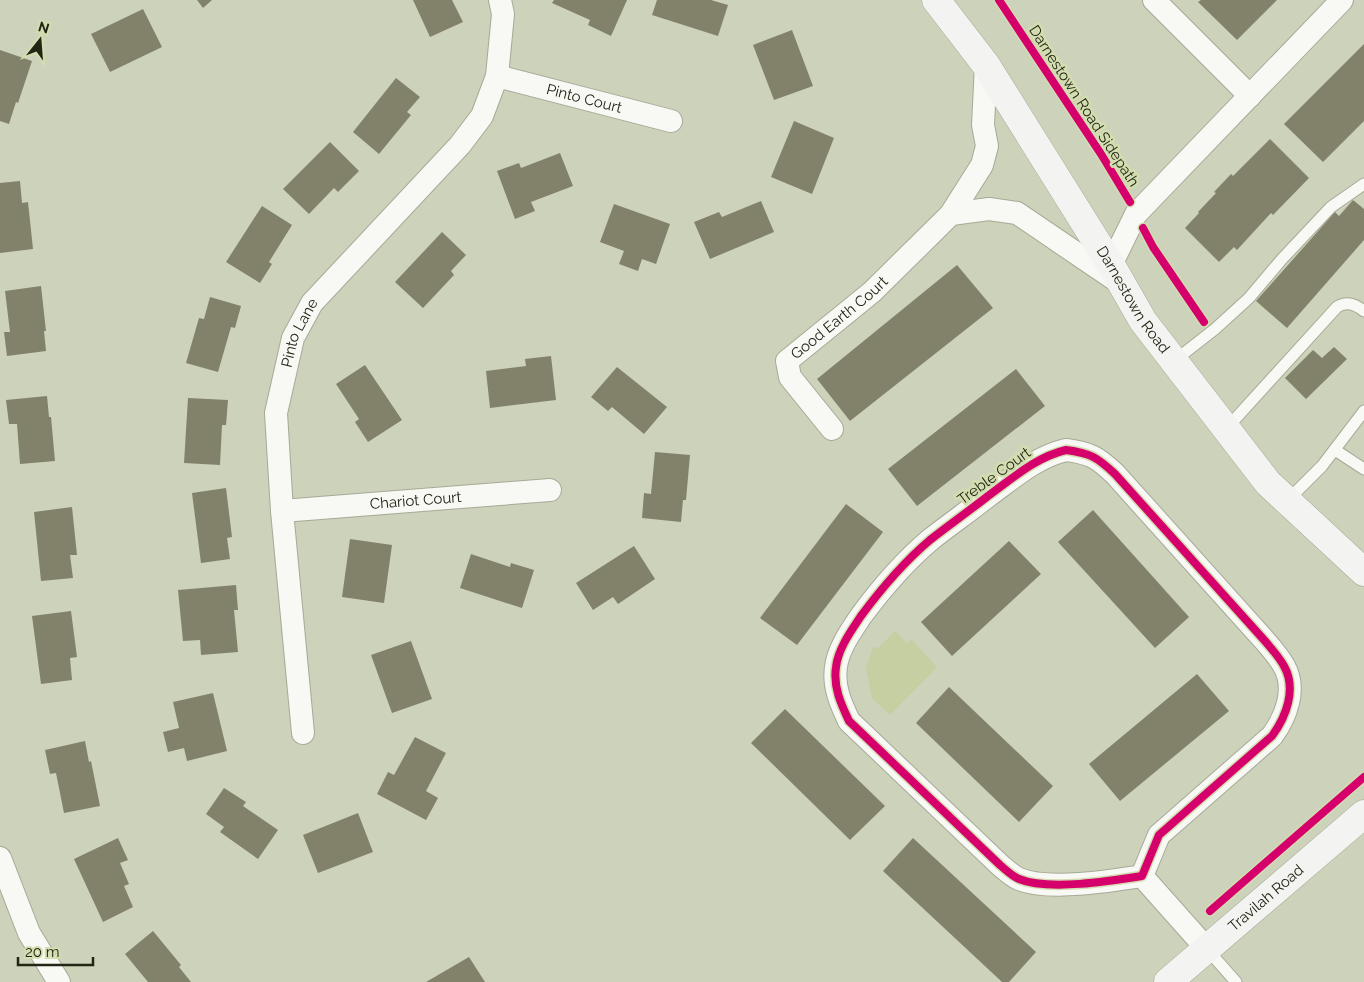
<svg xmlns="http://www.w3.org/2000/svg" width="1364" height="982" viewBox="0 0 1364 982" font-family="Raleway,sans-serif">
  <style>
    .green { fill: #c5cfa2 }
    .building { fill: #82826a }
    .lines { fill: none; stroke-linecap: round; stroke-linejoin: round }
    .service-casing { stroke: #a6aa97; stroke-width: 13 }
    .minor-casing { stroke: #a6aa97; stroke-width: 24 }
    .secondary-casing { stroke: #a6aa97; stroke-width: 29 }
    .service { stroke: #f8f8f5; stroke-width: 11 }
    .minor { stroke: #f8f8f5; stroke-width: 22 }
    .secondary { stroke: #f3f3f1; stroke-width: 28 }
    .cycleway-casing { stroke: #d3ddb0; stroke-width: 11 }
    .cycleway { stroke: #d6006c; stroke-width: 8 }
    .labels { text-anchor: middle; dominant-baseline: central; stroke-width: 5; stroke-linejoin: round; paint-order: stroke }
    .street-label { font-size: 15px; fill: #212514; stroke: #d3ddb0 }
  </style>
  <rect width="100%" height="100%" fill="#cdd2ba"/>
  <polygon class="green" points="895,631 907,643 911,639 937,667 890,715 872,698 866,669 873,647 878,648"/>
  <g class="building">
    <polygon points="197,0 212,0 203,8"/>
    <polygon points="413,0 452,0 463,22 430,37"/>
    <polygon points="554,0 627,0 611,36 588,25 590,20 552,3"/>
    <polygon points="657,0 711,0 728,5 718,36 652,15"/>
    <polygon points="1201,0 1277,0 1237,40 1198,2"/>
    <polygon points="143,9 162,47 110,72 91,34"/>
    <polygon points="792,30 813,86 774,100 753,45"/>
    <polygon points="1364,44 1364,121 1323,162 1284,124"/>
    <polygon points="0,50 32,61 18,103 16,102 9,124 0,121"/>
    <polygon points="396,78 420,97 407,112 411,115 379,154 353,132"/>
    <polygon points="794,121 834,138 812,194 771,177"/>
    <polygon points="1270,139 1309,178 1273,215 1271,213 1237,250 1234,247 1219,262 1185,228 1199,213 1198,212 1216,193 1214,192 1231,174 1233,176"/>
    <polygon points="330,142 359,171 338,192 334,188 309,214 283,189"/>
    <polygon points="560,153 573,186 531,202 535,211 515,219 497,171 519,163 521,168"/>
    <polygon points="20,181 22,203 28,202 33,249 0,253 0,183"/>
    <polygon points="1353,200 1364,209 1364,240 1287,328 1256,301 1335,212 1339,216"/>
    <polygon points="761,201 774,232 710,259 694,222 719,212 722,217"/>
    <polygon points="614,204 670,224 656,264 642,259 638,271 619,264 624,251 600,242"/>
    <polygon points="262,206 292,225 269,262 272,264 260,283 226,262"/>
    <polygon points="442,232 466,255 451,271 454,275 423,308 395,282"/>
    <polygon points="957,265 993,308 850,421 817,379"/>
    <polygon points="41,286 46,331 44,331 46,351 7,356 4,332 10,332 5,291"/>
    <polygon points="210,297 241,306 235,328 231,327 218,372 186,363 199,318 204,319"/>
    <polygon points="1334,347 1347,359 1306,399 1285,378 1313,350 1322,358"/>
    <polygon points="551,356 556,400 490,408 486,371 526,366 525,359"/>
    <polygon points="365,365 402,420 368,442 355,422 359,419 336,384"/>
    <polygon points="617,367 667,407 644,434 612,407 608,411 591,397"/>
    <polygon points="1016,369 1045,406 917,506 888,469"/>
    <polygon points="47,396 49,417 51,417 55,461 20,464 17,424 9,424 6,400"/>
    <polygon points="188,398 228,400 226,425 222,425 220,465 184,463"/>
    <polygon points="655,452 690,455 686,500 683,500 681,522 642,518 644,493 651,494"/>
    <polygon points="226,488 232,537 227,538 230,559 201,563 192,493"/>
    <polygon points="846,504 883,532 797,645 760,618"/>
    <polygon points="72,507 77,555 70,555 73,578 41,581 34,512"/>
    <polygon points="1093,510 1189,617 1155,648 1058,542"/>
    <polygon points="350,539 392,545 384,603 342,597"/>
    <polygon points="1009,541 1041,574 952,656 921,622"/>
    <polygon points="634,546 655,579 618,604 613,597 593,610 576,583"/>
    <polygon points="471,554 510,567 511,563 534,570 522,608 460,588"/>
    <polygon points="236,585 238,610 234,610 238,652 201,655 200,640 183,641 178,590"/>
    <polygon points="71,611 77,657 70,658 72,680 41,684 32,616"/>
    <polygon points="411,641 432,699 392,713 371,655"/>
    <polygon points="1197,674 1229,711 1120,801 1089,764"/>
    <polygon points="949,687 1053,786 1019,822 916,723"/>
    <polygon points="213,693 227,751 187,761 184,748 168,752 163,732 179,728 173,702"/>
    <polygon points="785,709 885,806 850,840 751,743"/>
    <polygon points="415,737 446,753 426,791 438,798 426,820 377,794 388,772 394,775"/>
    <polygon points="85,741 89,762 91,761 100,806 64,813 56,773 50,774 45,750"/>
    <polygon points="224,788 246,802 243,806 278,830 258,859 220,832 224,827 206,814"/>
    <polygon points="358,813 373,852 318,873 303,835"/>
    <polygon points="118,838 128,860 120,863 129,884 124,886 133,907 103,922 74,859"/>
    <polygon points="913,838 1036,952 1009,982 1002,982 883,871"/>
    <polygon points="153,931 181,965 179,967 191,982 148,982 125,954"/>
    <polygon points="469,957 485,982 426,982"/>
  </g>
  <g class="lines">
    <g class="service-casing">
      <g id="service">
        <polyline points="1174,361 1215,329 1249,298 1282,259 1331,207 1364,184"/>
        <path d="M1226,429L1337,307C1347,301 1355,304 1364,311"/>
        <polyline points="1335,450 1364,469"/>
        <polyline points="1287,501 1322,466 1364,411"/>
        <polyline points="1206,948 1236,982"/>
      </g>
    </g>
    <g class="minor-casing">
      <g id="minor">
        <polyline points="1154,0 1250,96"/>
        <path id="s1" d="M497,76L671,121"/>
        <polyline points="951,214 989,209 1017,213 1120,283"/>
        <polyline points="1111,265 1136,214 1342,0"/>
        <path id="s2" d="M832,429L790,377L787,361L872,292L951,214L982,165L987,146L983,125L986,65"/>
        <path d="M1066,450C1090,453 1097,457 1115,474L1265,641C1272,649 1279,657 1284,666C1297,689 1286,717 1272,736L1159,835L1142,876C1111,881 1048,891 1019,879C1012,876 1006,870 1000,865L849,721C841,704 833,687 836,667C838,649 851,631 861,616C881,589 904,562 930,540C949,525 969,511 988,496C1013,478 1036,457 1066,450Z"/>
        <path id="s3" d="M282,511L550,490"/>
        <path id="s4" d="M303,733L282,511L276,413L293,338L312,303L460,145L482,116L497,76L503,14L500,0"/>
        <polyline points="0,858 29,933 59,982"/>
        <polyline points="1142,876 1206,948"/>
      </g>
    </g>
    <g class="secondary-casing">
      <g id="secondary">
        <path id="s5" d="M936,0L986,65L1111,265L1143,321L1268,483L1364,572"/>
        <path id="s6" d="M1168,982L1364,814"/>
      </g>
    </g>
    <use href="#service" class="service"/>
    <use href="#minor" class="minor"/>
    <use href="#secondary" class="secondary"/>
    <g class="cycleway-casing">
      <g id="cycleway">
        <polyline points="999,0 1101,154 1130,202"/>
        <polyline points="1143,228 1153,247 1204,322"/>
        <path d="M1066,450C1090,453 1097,457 1115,474L1265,641C1272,649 1279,657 1284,666C1297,689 1286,717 1272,736L1159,835L1142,876C1111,881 1048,891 1019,879C1012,876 1006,870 1000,865L849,721C841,704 833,687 836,667C838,649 851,631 861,616C881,589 904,562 930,540C949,525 969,511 988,496C1013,478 1036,457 1066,450Z"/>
        <polyline points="1210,911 1364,777"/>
      </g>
    </g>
    <use href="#cycleway" class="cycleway"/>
  </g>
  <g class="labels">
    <g class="street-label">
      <text stroke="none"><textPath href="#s1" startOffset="90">Pinto Court</textPath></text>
      <text transform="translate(1084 106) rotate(57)">Darnestown Road Sidepath</text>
      <text stroke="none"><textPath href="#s5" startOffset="359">Darnestown Road</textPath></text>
      <text stroke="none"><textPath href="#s2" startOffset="151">Good Earth Court</textPath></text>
      <text stroke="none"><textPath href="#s4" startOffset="405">Pinto Lane</textPath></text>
      <text transform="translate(994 476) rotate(-36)">Treble Court</text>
      <text stroke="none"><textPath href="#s3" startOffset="134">Chariot Court</textPath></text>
      <text stroke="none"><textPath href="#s6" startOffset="129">Travilah Road</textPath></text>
    </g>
  </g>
  <g transform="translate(40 40) rotate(17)" stroke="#d3ddb0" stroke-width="4" paint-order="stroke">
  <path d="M0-4L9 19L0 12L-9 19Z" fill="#212514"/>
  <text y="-8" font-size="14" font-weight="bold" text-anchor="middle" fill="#212514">N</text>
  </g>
  <path d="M18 957v8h75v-8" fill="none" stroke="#212514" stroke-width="2.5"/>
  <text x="25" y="957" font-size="15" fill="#212514" stroke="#d3ddb0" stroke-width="4" paint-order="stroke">20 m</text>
</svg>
